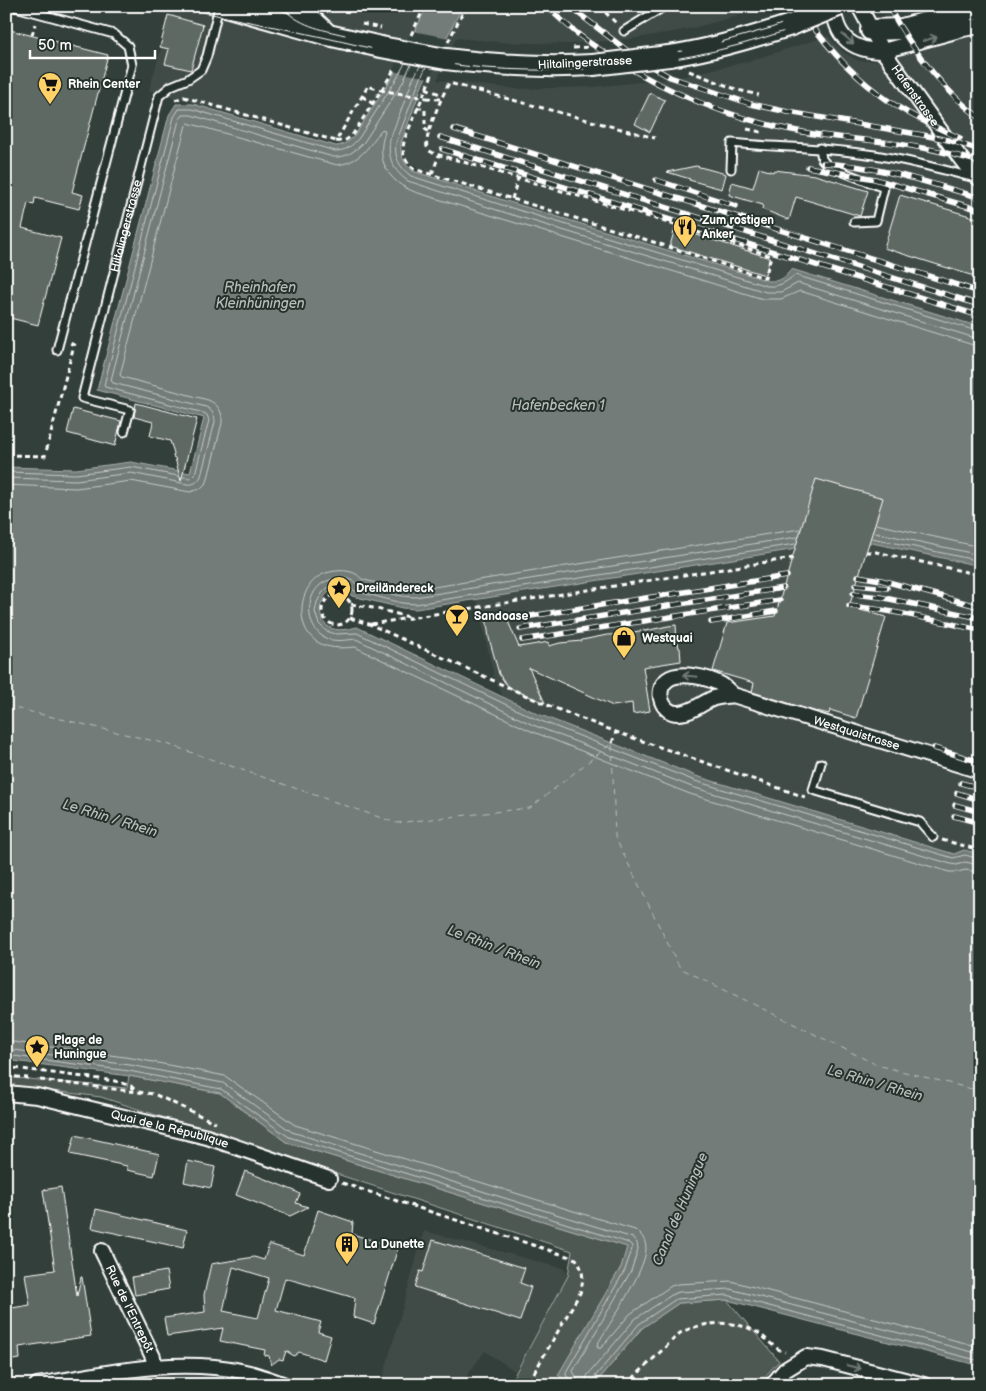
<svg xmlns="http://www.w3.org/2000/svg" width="986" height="1391" viewBox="0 0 986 1391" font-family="'Balsamiq Sans',sans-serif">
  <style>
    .built { fill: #404c47 }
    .green { fill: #4d5853; stroke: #a6aca9 }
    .water { fill: #737b78; stroke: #abb0ae }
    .pier { fill: #333f3a }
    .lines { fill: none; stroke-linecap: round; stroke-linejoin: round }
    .shore { stroke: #c7cac9; stroke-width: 1 }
    .ferry { stroke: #b9bdbc; stroke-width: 1; stroke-dasharray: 6 5; stroke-linecap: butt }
    .building { fill: #5f6964; stroke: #fff; fill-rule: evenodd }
    .service-casing { stroke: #fff; stroke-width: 11 }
    .minor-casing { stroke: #fff; stroke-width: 18 }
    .secondary-casing { stroke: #fff; stroke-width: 24 }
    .path { stroke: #fff; stroke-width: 3; stroke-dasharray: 5 4; stroke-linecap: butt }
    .service { stroke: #26332d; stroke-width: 7 }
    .minor { stroke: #26332d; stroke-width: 14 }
    .secondary { stroke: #26332d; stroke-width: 20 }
    .tram { stroke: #fff; stroke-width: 1 }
    .rail-casing { stroke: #fff; stroke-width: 5.5 }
    .rail { stroke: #26332d; stroke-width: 4; stroke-dasharray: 11; stroke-linecap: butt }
    .secondary-bridge-casing { stroke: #fff; stroke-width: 24; stroke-linecap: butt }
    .path-bridge { stroke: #fff; stroke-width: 3; stroke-dasharray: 5 4; stroke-linecap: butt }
    .secondary-bridge { stroke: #26332d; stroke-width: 20 }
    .oneway { stroke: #727a76 }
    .labels { text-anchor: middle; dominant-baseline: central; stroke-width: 4; stroke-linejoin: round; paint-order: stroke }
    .street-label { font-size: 12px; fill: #fff; stroke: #26332d }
    .poi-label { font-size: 12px; font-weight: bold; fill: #fff; stroke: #26332d; text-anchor: start }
    .water-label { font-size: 14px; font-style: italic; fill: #b9bdbc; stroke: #26332d }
  </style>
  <rect width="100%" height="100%" fill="#333f3a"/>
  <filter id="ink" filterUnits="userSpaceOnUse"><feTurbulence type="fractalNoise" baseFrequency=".02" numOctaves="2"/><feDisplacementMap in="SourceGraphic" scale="10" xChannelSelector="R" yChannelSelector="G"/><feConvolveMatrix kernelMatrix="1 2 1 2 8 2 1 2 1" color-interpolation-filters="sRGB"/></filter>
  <g filter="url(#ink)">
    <g class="built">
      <polygon points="174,6 775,6 689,29 631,39 568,44 499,42 456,38 437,80 517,89 592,87 670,79 746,62 828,36 843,52 859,61 877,61 980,32 980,854 964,850 955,854 715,783 667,766 538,714 504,699 494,677 477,600 417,166 149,90"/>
      <polygon points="424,1231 565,1269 568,1276 515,1371 485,1351 460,1385 381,1385"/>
    </g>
    <g class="green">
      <polygon points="129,1076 220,1093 286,1142 628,1247 621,1267 559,1375 566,1382 564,1385 509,1385 568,1276 572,1251 101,1097 6,1085 6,1077 127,1088"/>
      <polygon points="727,1300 779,1361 757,1385 594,1385 642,1328 679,1303"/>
    </g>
    <path class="water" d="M427,6H463L423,83L401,143C400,155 403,163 413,171L506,201L769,281C780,281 785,279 791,269L980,327V566L872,543L841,542L416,609L402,608L352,596L345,590C342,590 337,589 333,590C319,595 315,619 329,627C337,632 349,629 357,627L538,714L696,776L954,854L964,850L980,854V1366L727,1300L679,1303L642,1328L594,1385H564L566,1381L558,1375L621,1267L627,1247L286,1142L220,1093L129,1076L6,1060V467L76,469L131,462L190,473L204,418L97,390L169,115L176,104H193L336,146C345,145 349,141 355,135L393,76Z"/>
    <polygon class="pier" points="412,31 449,38 429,78 392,71"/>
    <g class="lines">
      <g class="shore">
        <path d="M420,66L413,79L390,139C387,157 393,171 408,181L503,212L766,292H781L798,283L975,338H980"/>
        <path d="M426,67L419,82L396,143C394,157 399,167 411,176L505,206L767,286C780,287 786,282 795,275L980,332"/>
        <polyline points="6,472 76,474 131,467 178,476"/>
        <path d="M183,477L191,478L195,474L209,420L207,415L204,413L105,387L104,385L174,117L179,109H192L335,151C346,151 352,146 359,138L397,78L405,63"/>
        <path d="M6,478L76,480L131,473L187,484C194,485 198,482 201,476L215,422C215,415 212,410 206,407L113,383L111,380L179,120L183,115H191L333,157C347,158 355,151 364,142L403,82L411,64"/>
        <path d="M6,485L76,488L131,481L190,492L200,489L207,482L222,423C223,412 218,404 208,400L122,377L120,375L186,125L188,123L337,165C360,162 368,148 381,130L383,129L385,132C375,160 388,182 415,192L763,299H781L800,291L973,345L980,346"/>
        <polyline points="876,524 980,547"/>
        <path d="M800,529L415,590C402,589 390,586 377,583C373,582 367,581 362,579C360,578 359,576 356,574C349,570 338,570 330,572C298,578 291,630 321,644C332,649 344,648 355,647L531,731L690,794L949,872H958L965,870L980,872"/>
        <polyline points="874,532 980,555"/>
        <path d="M797,537L415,597C401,597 388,593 374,590C369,588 363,588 359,586C355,584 356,583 353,581C347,577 337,578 330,580C306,586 303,623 322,636C332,643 346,640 356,639L533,725L692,787L951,864L957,865L965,862L980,865"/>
        <polyline points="872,538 980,561"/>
        <polyline points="795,544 416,604 402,603 355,591 346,585 330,586 323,592 317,602 315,612 319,624 326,631 336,634 357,633 536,719 695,781 953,858 965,855 980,859"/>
        <path d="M6,1041L132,1058L225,1076L295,1125L635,1230C642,1234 646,1241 646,1249C645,1272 609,1324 597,1345L598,1348H601L630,1314L671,1286L678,1284L731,1281L980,1347"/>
        <polyline points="6,1049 130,1065 223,1083 292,1132 633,1238 637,1243 638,1249 631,1271 573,1371 577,1379 576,1385"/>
        <polyline points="6,1055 129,1071 221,1089 289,1137 629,1243 632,1246 632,1249 625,1270 566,1372 566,1375 570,1380 570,1385"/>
        <polyline points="585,1385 587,1376 635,1319 673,1294 679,1292 730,1289 980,1354"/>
        <polyline points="591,1385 592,1380 639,1324 676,1299 727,1295 980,1361"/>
      </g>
      <g class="ferry">
        <polyline points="6,706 167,744 396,823 530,808 612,743"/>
        <polyline points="612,745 615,837 680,968 877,1065 980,1091"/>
      </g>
    </g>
    <g class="building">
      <polygon points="168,15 203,25 191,70 165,64 169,49 160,47"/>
      <polygon points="6,29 108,55 72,192 83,195 79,209 35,198 34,205 28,203 22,228 61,238 38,325 6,317"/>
      <polygon points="650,93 665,100 650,132 635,124"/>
      <polygon points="696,166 726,174 722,189 689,180 690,179 667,172"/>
      <polygon points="759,168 773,172 774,170 815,175 868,191 860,216 796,197 789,220 762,209 763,205 729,195 732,182 753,188"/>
      <polygon points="900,195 980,219 980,278 884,248"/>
      <polygon points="675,228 770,258 765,275 670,246"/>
      <polygon points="136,403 197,419 181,481 175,458 173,457 174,453 170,441 150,436 153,422 134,417"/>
      <polygon points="73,409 121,421 115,446 67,433"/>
      <polygon points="816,479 883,498 849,607 886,617 856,718 830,710 829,714 817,711 817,712 752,692 754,683 713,671 727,623 775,616"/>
      <polygon points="504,612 519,647 549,642 549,646 560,643 582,641 582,640 607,635 629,634 628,633 645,630 645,631 668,626 676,625 677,644 678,643 679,648 680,648 681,661 643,667 650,711 633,714 632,703 613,706 529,668 545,703 514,690 506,684 499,674 489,638 486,616"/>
      <polygon points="75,1135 159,1154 154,1176 127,1170 127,1166 70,1154"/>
      <polygon points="188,1161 215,1167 211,1188 184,1182"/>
      <polygon points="245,1171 295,1191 300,1194 296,1203 308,1207 290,1216 236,1195"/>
      <polygon points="61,1187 77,1296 81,1277 82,1277 91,1336 19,1347 20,1359 6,1361 6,1309 30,1305 25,1274 55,1270 43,1190"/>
      <polygon points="96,1209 187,1230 183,1248 92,1228"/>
      <path d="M318,1210L353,1222L352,1234L398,1248L374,1324L353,1317L355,1298L285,1278L276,1310L321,1322L318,1332L331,1336L324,1360L299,1352L294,1356L286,1351L283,1360L279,1359L271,1365L269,1356L264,1355L265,1350L220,1341L223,1328L167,1336L164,1318L205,1312L204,1295L211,1264L254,1257L264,1260L269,1244L304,1255ZM233,1267L269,1278L258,1318L223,1311Z"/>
      <polygon points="433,1240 525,1268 520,1283 531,1287 520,1321 415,1287 420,1271 423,1272"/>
      <polygon points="166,1271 169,1289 135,1295 132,1277"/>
    </g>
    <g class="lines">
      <g class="service-casing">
        <g id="service">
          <polyline points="12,6 114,34 128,46 132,65 57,350"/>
          <polyline points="624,31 665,6"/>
          <polyline points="820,148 822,159 828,166 884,188 876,221 854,222"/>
          <path d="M731,169L732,143C771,147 811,147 851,152C892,156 932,167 972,177"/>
          <path id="s1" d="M124,432L130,410L82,398L159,96L171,86L188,79L201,70L207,56L219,6"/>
          <polyline points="821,763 813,790 920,822 933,837"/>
        </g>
      </g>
      <g class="minor-casing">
        <g id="minor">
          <path d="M832,6C834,14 836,26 841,33C850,47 867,51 883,51L963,29L980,26"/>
          <path id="s2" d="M859,6L883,51L958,155L971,172L980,179"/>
          <path id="s3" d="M733,695C730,692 726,688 722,685C710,678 679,670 667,680C654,691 662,714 679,713C692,713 703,702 714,698C721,696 727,696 733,695L980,771"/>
          <path id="s4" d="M6,1093L37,1096L207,1137L329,1179"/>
          <path id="s5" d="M102,1251L153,1357L154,1366"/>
          <path d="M37,1385C104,1374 173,1357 241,1371C256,1374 271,1380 285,1385"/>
          <polyline points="772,1385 785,1370 806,1357 823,1359 924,1385"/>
        </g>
      </g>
      <g class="secondary-casing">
        <g id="secondary">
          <polyline points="225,6 328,35 381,47"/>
          <polyline points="297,6 325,32"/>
          <polyline points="871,30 902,29 980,8"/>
          <path d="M669,56C711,50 751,38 791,25"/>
          <path d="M446,59C495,65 544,68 593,65"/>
        </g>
      </g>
      <g class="path">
        <polyline points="146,6 165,11"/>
        <polyline points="599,6 617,24"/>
        <polyline points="32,35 35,24"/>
        <polyline points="411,35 425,6"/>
        <polyline points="448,42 466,6"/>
        <polyline points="689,71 738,90 759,95"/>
        <path d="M432,75L405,138C401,152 403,159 414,169L641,238L765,278L771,256L656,219L433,153C430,151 429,151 427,147C424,136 443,94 449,83L655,138"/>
        <polyline points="426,88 442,95"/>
        <polyline points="362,96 373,104"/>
        <polyline points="426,98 440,99"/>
        <polyline points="175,100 184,97 336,141 368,86 380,90"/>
        <polyline points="417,108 421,108 425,109 425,129 429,132"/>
        <polyline points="747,129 761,132"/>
        <path d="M336,141C344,142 347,140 353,134L391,75L395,67"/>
        <polyline points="432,174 439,155"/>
        <polyline points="512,199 518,178"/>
        <polyline points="6,455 45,456 74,345 70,343"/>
        <polyline points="866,552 876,552 980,575"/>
        <circle cx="337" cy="610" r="15"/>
        <polyline points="351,604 373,608 409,617"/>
        <polyline points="350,618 369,624 547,705 616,732 805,797"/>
        <polyline points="371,624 793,558"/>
        <polyline points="612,743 616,732"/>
        <polyline points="942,840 980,850"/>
        <polyline points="6,1067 115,1081 131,1086 135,1090"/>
        <polyline points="6,1076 28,1078"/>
        <polyline points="40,1080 154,1094 216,1123"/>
        <path d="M342,1183L576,1259C584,1270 584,1280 580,1293L531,1378V1385"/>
        <path d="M626,1385L680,1333C703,1321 737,1319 760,1334C769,1341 774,1349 785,1352"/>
      </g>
      <use href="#service" class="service"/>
      <use href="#minor" class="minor"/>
      <use href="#secondary" class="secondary"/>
      <g class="tram">
        <path d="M177,6C225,18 274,26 322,37C376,49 430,64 485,68C609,77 734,58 847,6"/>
        <path d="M281,6C299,26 320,29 345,35"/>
        <polyline points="721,42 771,28 829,6"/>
        <polyline points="623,59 682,51"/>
      </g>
      <g class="rail-casing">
        <g id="rail">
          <path d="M546,6C560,19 574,32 590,43C655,88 730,120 808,133C844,139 881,140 917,147C938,150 959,156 980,162"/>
          <polyline points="569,6 638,59 670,77 751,104 788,112 923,135 948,140 980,150"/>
          <path d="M799,6C820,39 848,71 879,94C904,113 933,126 960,138"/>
          <path d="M888,6C912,49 941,89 980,118"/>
          <polyline points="454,129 980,292"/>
          <polyline points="440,137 980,305"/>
          <polyline points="442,149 980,316"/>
          <path d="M823,163C879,166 927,182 980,198"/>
          <polyline points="808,167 875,179 980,210"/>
          <polyline points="656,180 736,206"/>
          <polyline points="858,576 881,580 980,607"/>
          <polyline points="855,585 887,588"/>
          <polyline points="853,594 880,597 980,618"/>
          <path d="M849,606C894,610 936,621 980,630"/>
          <polyline points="518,618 787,576"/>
          <polyline points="711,622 776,611"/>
          <polyline points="520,629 783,588"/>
          <polyline points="522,640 780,600"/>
          <polyline points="934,748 980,762"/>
          <polyline points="961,783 980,788"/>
          <polyline points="957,793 980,800"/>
          <polyline points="955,805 980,812"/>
          <polyline points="954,816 980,823"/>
        </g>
      </g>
      <use href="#rail" class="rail"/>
      <g class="secondary-bridge-casing">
        <g id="secondary-bridge">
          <polyline points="791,25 838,6"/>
          <polyline points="381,47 446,59"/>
          <polyline points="593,65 669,56"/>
        </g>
      </g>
      <g class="path-bridge">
        <polyline points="854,11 864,6"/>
        <polyline points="362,24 381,28"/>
        <polyline points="573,48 590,47"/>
        <polyline points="346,50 365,54"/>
        <polyline points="380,90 426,98"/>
      </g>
      <use href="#secondary-bridge" class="secondary-bridge"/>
    </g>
    <defs><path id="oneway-shaft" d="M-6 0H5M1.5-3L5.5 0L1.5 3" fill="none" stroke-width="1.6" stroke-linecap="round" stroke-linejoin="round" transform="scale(1.25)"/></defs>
    <g class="oneway">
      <use href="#oneway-shaft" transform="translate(848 39) rotate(41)"/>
      <use href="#oneway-shaft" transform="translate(930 39) rotate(-16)"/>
      <use href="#oneway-shaft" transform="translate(690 676) rotate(-175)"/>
      <use href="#oneway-shaft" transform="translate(854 1367) rotate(14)"/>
    </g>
  </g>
  <defs>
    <g id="supermarket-pin" transform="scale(1.25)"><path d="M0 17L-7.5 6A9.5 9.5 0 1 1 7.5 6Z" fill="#ffd166" stroke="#26332d"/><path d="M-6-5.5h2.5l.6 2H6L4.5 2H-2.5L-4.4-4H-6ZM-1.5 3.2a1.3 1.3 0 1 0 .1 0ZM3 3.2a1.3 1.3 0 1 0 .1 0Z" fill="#111"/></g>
    <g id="restaurant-pin" transform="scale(1.25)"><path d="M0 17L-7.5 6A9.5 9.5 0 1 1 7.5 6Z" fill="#ffd166" stroke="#26332d"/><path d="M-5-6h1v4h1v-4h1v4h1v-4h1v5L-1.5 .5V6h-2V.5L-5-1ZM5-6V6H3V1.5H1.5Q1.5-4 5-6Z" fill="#111"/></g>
    <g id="sight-pin" transform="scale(1.25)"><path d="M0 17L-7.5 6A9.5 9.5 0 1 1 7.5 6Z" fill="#ffd166" stroke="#26332d"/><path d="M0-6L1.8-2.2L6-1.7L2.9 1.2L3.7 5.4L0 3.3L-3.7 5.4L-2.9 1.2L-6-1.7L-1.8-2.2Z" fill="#111"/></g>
    <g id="bar-pin" transform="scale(1.25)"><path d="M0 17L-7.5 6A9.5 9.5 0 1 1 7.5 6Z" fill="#ffd166" stroke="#26332d"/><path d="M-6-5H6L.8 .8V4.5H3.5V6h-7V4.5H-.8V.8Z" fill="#111"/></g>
    <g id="shop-pin" transform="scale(1.25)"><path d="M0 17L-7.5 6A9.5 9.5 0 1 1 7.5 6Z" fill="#ffd166" stroke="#26332d"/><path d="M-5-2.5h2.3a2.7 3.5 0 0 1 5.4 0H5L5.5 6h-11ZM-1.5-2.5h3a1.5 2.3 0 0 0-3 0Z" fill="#111"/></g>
    <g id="building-pin" transform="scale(1.25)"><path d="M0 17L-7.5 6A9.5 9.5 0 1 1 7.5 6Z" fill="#ffd166" stroke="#26332d"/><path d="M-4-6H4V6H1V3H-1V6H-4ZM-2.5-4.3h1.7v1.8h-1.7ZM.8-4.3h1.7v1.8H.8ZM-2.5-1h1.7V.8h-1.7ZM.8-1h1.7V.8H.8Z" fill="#111"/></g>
  </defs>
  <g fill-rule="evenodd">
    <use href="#supermarket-pin" x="50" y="84"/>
    <use href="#restaurant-pin" x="685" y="227"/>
    <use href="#sight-pin" x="339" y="588"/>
    <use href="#bar-pin" x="457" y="616"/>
    <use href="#shop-pin" x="624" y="638"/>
    <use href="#sight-pin" x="37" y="1047"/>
    <use href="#building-pin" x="347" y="1244"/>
  </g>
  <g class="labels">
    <g class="street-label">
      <text transform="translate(585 63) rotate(-3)">Hiltalingerstrasse</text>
      <text stroke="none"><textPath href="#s2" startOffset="106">Hafenstrasse</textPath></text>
      <text stroke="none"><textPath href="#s1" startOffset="250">Hiltalingerstrasse</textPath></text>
      <text stroke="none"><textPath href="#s3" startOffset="305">Westquaistrasse</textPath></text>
      <text stroke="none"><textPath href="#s4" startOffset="168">Quai de la République</textPath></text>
      <text stroke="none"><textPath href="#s5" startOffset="64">Rue de l'Entrepôt</textPath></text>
    </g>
    <g class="poi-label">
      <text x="68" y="84">Rhein Center</text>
      <text x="702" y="220">Zum rostigen<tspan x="702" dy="14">Anker</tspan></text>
      <text x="356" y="588">Dreiländereck</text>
      <text x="474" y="616">Sandoase</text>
      <text x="642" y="638">Westquai</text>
      <text x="54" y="1040">Plage de<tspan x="54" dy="14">Huningue</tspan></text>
      <text x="364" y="1244">La Dunette</text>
    </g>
    <g class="water-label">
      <text x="260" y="287">Rheinhafen<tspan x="260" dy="16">Kleinhüningen</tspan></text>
      <text x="558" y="405">Hafenbecken 1</text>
      <text transform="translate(110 818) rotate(17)">Le Rhin / Rhein</text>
      <text transform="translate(494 947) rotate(21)">Le Rhin / Rhein</text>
      <text transform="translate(875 1083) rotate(16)">Le Rhin / Rhein</text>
      <text transform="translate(680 1209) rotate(-67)">Canal de Huningue</text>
    </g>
  </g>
  <rect width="986" height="1391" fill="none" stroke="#26332d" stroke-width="25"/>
  <rect x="12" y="12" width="961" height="1366" fill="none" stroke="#fff" stroke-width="2" filter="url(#ink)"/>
  <path d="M30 50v8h125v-8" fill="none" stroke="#ffffff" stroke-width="2.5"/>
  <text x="38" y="50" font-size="15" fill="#ffffff" stroke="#26332d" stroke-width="4" paint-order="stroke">50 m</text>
</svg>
